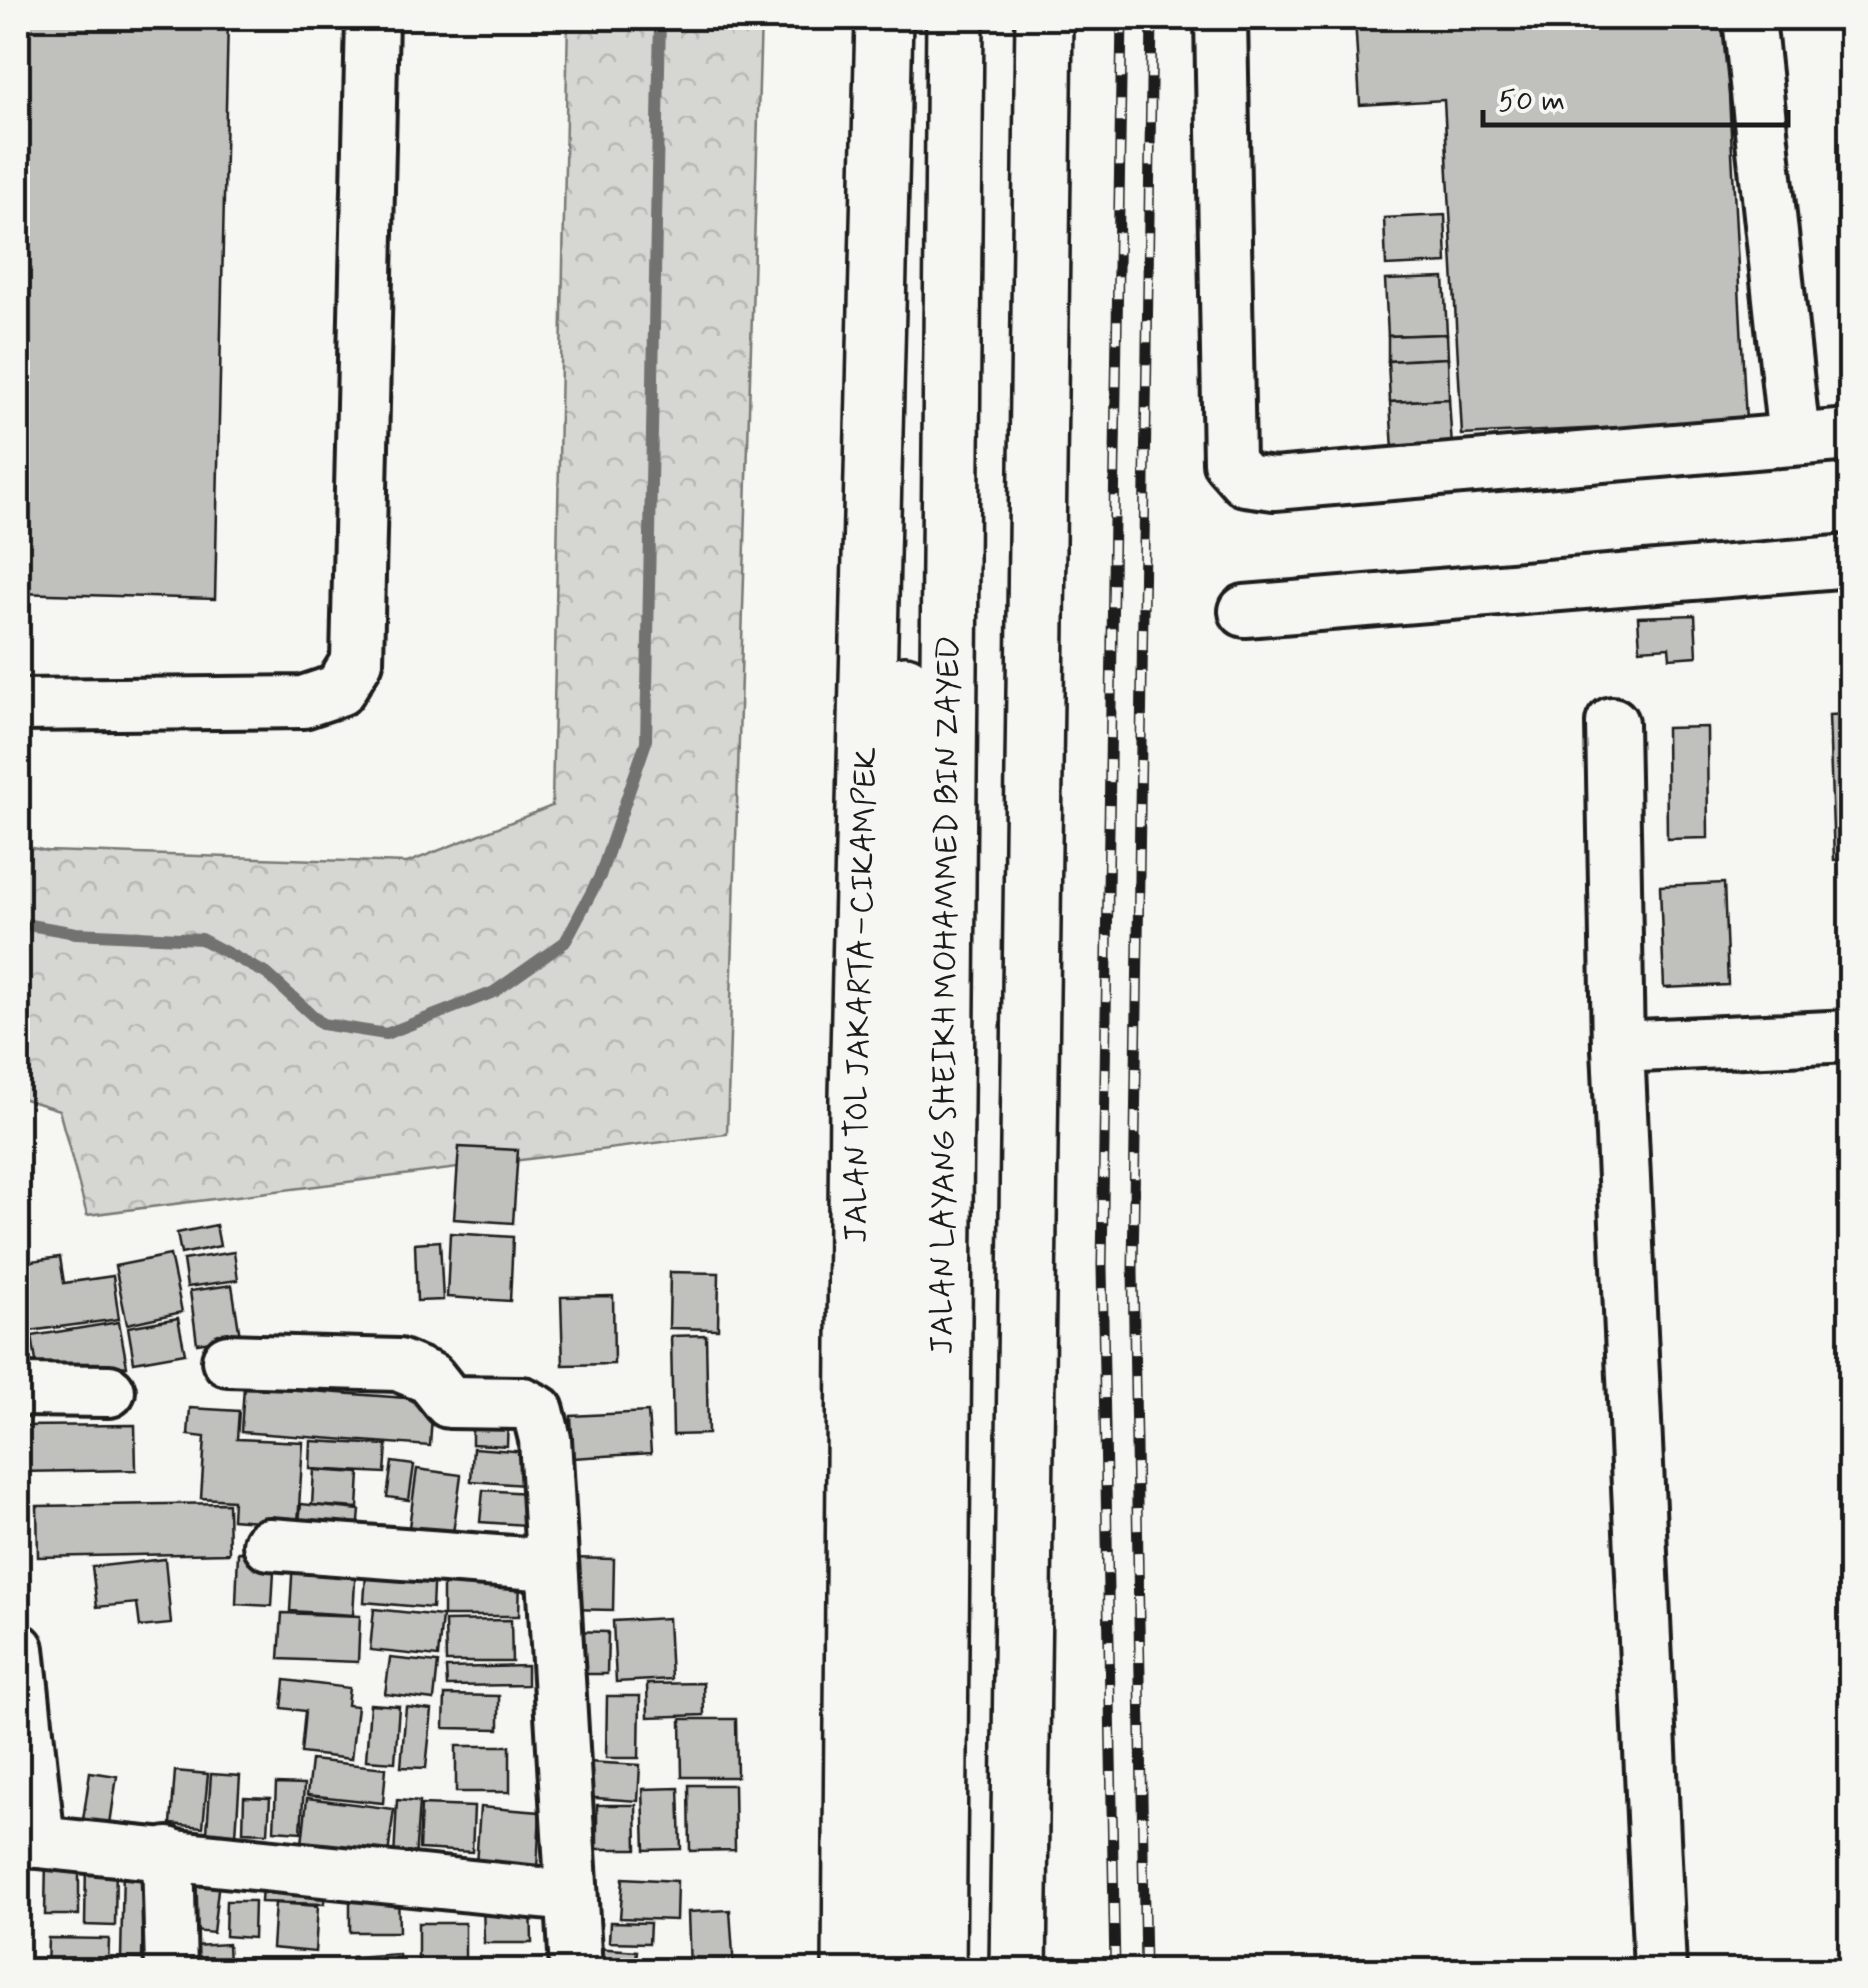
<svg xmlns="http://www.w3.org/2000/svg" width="1868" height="1988" viewBox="0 0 1868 1988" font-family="Mynerve,sans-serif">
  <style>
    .forest { fill: url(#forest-crowns); stroke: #797977; stroke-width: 2.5 }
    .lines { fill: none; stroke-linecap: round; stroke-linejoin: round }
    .stream { stroke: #727271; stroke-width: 12 }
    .building { fill: #c0c0bd; stroke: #1c1c1c; stroke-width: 2.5 }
    .minor-casing { stroke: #1c1c1c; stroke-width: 58 }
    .highway-casing { stroke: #1c1c1c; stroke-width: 62 }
    .minor { stroke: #f6f6f2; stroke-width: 50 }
    .highway { stroke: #f6f6f2; stroke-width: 55 }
    .rail-casing { stroke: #1c1c1c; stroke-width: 11 }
    .rail { stroke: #f6f6f2; stroke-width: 8; stroke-dasharray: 22; stroke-linecap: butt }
    .labels { text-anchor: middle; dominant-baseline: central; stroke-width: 10; stroke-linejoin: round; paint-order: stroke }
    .street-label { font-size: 32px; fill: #1c1c1c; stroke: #f6f6f2 }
  </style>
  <defs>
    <pattern id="forest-crowns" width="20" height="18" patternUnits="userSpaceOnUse" patternTransform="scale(2.5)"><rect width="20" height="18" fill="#d6d6d2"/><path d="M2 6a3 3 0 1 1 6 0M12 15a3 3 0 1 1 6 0" fill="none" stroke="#b7b7b4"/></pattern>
  </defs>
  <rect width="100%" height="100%" fill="#f6f6f2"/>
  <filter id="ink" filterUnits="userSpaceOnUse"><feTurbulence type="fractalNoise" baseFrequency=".01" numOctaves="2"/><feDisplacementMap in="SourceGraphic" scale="20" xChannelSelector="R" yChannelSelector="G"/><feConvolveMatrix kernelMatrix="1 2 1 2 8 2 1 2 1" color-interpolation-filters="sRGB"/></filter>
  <g filter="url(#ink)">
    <polygon class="forest" points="568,18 761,18 727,1134 87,1215 59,1110 18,1097 18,845 47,851 407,863 552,806"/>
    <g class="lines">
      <polyline class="stream" points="18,923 76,933 201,939 267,974 322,1024 386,1034 494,992 565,942 600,876 646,742 660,18"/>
    </g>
    <g class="building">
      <polygon points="18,18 228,18 215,599 18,593"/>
      <polygon points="1355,18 1725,18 1746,421 1462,435 1444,100 1360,105"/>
      <polygon points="1445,215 1447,263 1386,266 1384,218"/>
      <polygon points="1444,278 1447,334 1388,336 1385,280"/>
      <polygon points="1447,334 1448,358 1388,361 1388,336"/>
      <polygon points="1448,358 1449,399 1390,402 1388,361"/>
      <polygon points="1449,399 1452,448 1393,450 1390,402"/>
      <polygon points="1695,615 1697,656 1670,658 1669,647 1640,649 1638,617"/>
      <polygon points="1850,714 1850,859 1834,860 1829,715"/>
      <polygon points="1707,727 1708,838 1667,839 1666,728"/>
      <polygon points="1724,883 1728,985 1664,988 1660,886"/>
      <polygon points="459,1147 518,1150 513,1223 454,1219"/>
      <polygon points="216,1225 220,1246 181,1254 177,1233"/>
      <polygon points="450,1233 513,1237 510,1301 447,1297"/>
      <polygon points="440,1241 443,1300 417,1301 415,1243"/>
      <polygon points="234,1252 238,1280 187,1287 183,1260"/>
      <polygon points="170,1255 182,1312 127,1324 115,1266"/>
      <polygon points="60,1257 64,1283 113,1276 119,1319 22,1332 18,1263"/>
      <polygon points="670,1272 719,1273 718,1329 669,1328"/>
      <polygon points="232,1285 240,1337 197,1343 190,1291"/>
      <polygon points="613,1296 614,1364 563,1365 561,1297"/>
      <polygon points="178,1318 185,1353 134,1362 128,1327"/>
      <polygon points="119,1322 127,1366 39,1381 32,1336"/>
      <polygon points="706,1335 708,1434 673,1435 671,1336"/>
      <polygon points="244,1386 433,1400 430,1446 241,1432"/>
      <polygon points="190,1408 239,1411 237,1439 303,1442 298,1524 232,1519 233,1500 201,1498 205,1437 188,1435"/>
      <polygon points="648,1412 651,1453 573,1458 571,1416"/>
      <polygon points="472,1416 508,1416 507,1446 472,1444"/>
      <polygon points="135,1425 136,1470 18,1472 18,1426"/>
      <polygon points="311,1441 387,1445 385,1473 310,1469"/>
      <polygon points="473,1448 540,1453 538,1486 471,1481"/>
      <polygon points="392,1462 414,1465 409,1500 387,1497"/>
      <polygon points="417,1469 461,1475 450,1555 406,1549"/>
      <polygon points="314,1470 360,1473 358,1508 312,1505"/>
      <polygon points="483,1490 528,1493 526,1525 480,1522"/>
      <polygon points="228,1503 229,1553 38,1557 37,1506"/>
      <polygon points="301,1504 360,1510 357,1545 297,1539"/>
      <polygon points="238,1552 275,1554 272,1606 236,1604"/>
      <polygon points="567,1558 614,1559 613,1610 567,1609"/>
      <polygon points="165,1559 171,1624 140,1627 137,1603 97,1607 92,1567"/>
      <polygon points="293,1560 356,1564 353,1615 290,1611"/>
      <polygon points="367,1561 434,1566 432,1608 364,1602"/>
      <polygon points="443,1575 520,1575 519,1616 443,1616"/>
      <polygon points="374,1609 442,1616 438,1657 370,1650"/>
      <polygon points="282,1613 360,1616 358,1662 279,1659"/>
      <polygon points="668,1618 671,1679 616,1682 613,1621"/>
      <polygon points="511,1620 512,1662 446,1662 445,1621"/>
      <polygon points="568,1631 608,1632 607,1674 568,1674"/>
      <polygon points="390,1658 438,1663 434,1700 385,1694"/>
      <polygon points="527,1666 527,1685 447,1686 446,1668"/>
      <polygon points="285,1680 349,1688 347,1705 357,1706 351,1759 301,1753 305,1711 282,1708"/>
      <polygon points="703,1683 704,1715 648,1717 647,1684"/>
      <polygon points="445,1695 499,1696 499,1729 444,1728"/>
      <polygon points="607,1696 640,1696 639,1758 606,1758"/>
      <polygon points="370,1704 399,1706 395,1762 366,1760"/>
      <polygon points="406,1707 432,1710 426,1768 401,1767"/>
      <polygon points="681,1719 736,1719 737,1777 682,1777"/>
      <rect x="456" y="1746" width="54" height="46"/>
      <polygon points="311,1760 386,1768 383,1803 307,1795"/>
      <polygon points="569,1761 640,1765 638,1801 567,1796"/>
      <polygon points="175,1771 208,1774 203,1827 171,1824"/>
      <polygon points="90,1772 117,1776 110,1824 83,1820"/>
      <polygon points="211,1774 240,1776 236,1835 207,1832"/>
      <polygon points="276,1784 304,1785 301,1832 274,1830"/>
      <polygon points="689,1785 734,1785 735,1850 690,1851"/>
      <polygon points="679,1788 681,1849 645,1850 643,1789"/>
      <polygon points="244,1797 270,1798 268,1833 243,1832"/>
      <polygon points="307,1798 394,1809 388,1855 302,1844"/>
      <polygon points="397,1800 419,1802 415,1860 394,1859"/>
      <polygon points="421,1805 474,1807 472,1852 419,1849"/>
      <polygon points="597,1805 636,1805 637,1849 597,1849"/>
      <polygon points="480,1807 540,1812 537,1869 476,1865"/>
      <polygon points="46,1857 79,1857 79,1915 45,1915"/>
      <polygon points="86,1862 116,1863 115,1926 85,1925"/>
      <polygon points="263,1867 326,1871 324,1904 261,1902"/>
      <polygon points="180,1868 220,1872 213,1933 174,1929"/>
      <polygon points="123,1869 144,1869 142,1959 121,1958"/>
      <polygon points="623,1878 677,1881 676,1920 620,1918"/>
      <polygon points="350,1889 398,1889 399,1932 350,1932"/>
      <polygon points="483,1896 531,1896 532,1943 484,1943"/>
      <polygon points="226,1901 254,1901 253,1938 225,1936"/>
      <polygon points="275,1903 318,1906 315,1952 272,1948"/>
      <polygon points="730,1910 734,1970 690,1970 688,1912"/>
      <polygon points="610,1922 650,1923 649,1943 609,1942"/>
      <rect x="418" y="1923" width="47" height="47"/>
      <polygon points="48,1938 109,1939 108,1970 47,1970"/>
      <polygon points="228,1944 229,1964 176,1967 175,1947"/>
      <polygon points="594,1948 637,1951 635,1970 593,1970"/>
      <polygon points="399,1954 400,1970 353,1970 352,1957"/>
      <polygon points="248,1958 307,1959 307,1970 249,1970"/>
      <polygon points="639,1961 687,1963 687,1970 639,1970"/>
    </g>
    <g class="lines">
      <g class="minor-casing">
        <g id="minor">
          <polyline points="1221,18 1229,462 1245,480 1274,484 1850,435"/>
          <polyline points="1749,18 1794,439"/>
          <polyline points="1245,611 1850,561"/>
          <polyline points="18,705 303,702 339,690 357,661 372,18"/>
          <polyline points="1612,723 1618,1047"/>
          <polyline points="228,1360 398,1365 430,1378 449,1402 523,1403 538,1411 545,1439 576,1970"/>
          <polyline points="18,1390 109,1391"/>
          <polyline points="269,1544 552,1565"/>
          <polyline points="18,1649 39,1842"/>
          <polyline points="18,1840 570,1896"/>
          <polyline points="168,1853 171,1970"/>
          <polyline points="1660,1970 1618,1047 1850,1036"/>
        </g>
      </g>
      <g class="highway-casing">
        <g id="highway">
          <path id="s1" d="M851,1970L858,1096L884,18"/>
          <polyline points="897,1970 905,684"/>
          <path id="s2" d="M937,1970L955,18"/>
          <polyline points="1018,1970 1044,18"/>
        </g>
      </g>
      <use href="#minor" class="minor"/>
      <use href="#highway" class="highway"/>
      <g class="rail-casing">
        <g id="rail">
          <polyline points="1115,1970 1102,1266 1122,18"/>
          <polyline points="1145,1970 1133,1270 1152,18"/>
        </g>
      </g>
      <use href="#rail" class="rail"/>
    </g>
  </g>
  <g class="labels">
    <g class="street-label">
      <text stroke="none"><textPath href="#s1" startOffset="975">JALAN TOL JAKARTA–CIKAMPEK</textPath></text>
      <text stroke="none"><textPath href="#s2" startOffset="975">JALAN LAYANG SHEIKH MOHAMMED BIN ZAYED</textPath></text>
    </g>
  </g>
  <rect width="1868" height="1988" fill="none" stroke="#f6f6f2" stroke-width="60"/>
  <rect x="30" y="30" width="1808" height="1928" fill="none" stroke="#1c1c1c" stroke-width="4" filter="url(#ink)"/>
  <path d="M1483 110v15h305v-15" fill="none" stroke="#1c1c1c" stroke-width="5"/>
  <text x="1498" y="110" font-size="30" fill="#1c1c1c" stroke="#f6f6f2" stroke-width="8" paint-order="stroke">50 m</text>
</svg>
